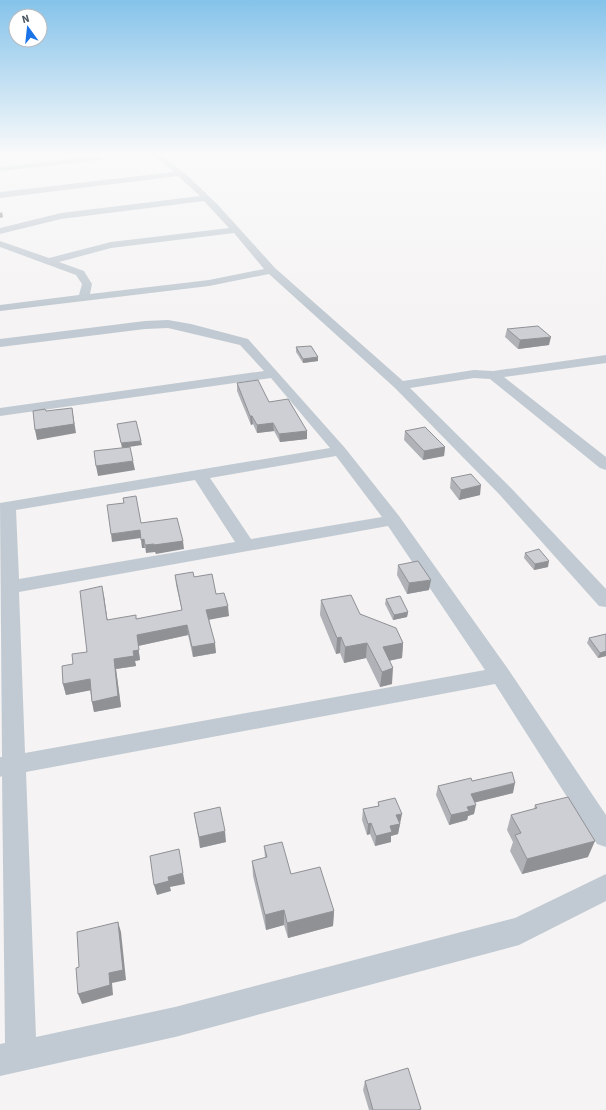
<svg xmlns="http://www.w3.org/2000/svg" width="606" height="1110" viewBox="0 0 606 1110" font-family="'Source Sans 3',sans-serif">
  <style>
    .lines { fill: none; stroke-linecap: round; stroke-linejoin: round }
    .minor { fill: #c1cad2; fill-rule: evenodd }
    .wall { fill: #b0b2b7 }
    .shaded-wall { fill: #909195 }
    .building { fill: #cdcfd5; stroke: #909195 }
  </style>
  <rect width="100%" height="100%" fill="#f5f3f3"/>
  <g class="lines">
    <g class="minor">
      <path d="M150,153H158L188,176L218,205L275,268L403,381L474,370L493,371L606,355V363L504,377L606,457V470L600,468L490,379L474,378L410,388L511,488L606,589V607L599,606L499,494L395,388L269,274L209,286L0,311V305L79,295L82,284L76,275L0,247V241L49,258L111,242L229,228L204,201L61,219L0,234V228L61,213L200,196L178,176L0,198V192L174,172ZM234,233L264,269L209,280L90,294L92,284L84,271L59,262L111,248Z"/>
      <polygon points="99,156 102,156 102,160 0,171 0,167"/>
      <path d="M168,320L191,324L248,339L345,448L399,516L508,669L606,815V847L597,844L495,684L26,772L36,1037L175,1007L515,918L606,874V901L519,945L175,1037L0,1076V1044L5,1043L2,776L0,777V757H2L0,503L330,448L271,378L0,416V408L264,371L240,345L168,328L145,329L0,347V339L145,321ZM336,456L382,517L251,539L210,478ZM195,480L235,542L19,579L16,510ZM388,526L485,670L25,753L19,592Z"/>
    </g>
  </g>
  <g class="wall">
    <polygon points="507,329 549,345 518,349 505,337"/>
    <polygon points="296,347 318,357 318,361 303,363 296,352"/>
    <polygon points="237,383 269,402 307,431 307,439 280,442 274,431 257,433 253,424 251,425 237,391"/>
    <polygon points="405,431 445,447 444,456 423,460 404,440"/>
    <polygon points="451,478 480,495 459,500 450,488"/>
    <polygon points="525,553 548,567 534,570 524,558"/>
    <polygon points="398,565 429,590 407,594 397,575"/>
    <polygon points="175,575 194,577 216,594 229,616 209,619 216,653 193,657 188,635 138,646 140,660 135,661 136,666 116,669 121,707 94,712 90,690 66,695 63,684 73,664 87,652 104,596 107,620 136,619 182,611 176,585"/>
    <polygon points="386,599 408,612 407,617 393,620 385,604"/>
    <polygon points="321,600 360,614 403,643 402,658 389,661 392,684 380,687 366,658 344,663 340,653 336,654 320,615"/>
    <polygon points="606,634 606,656 598,658 587,643 589,638"/>
    <polygon points="438,786 513,793 475,802 474,814 468,816 467,820 449,825 436,795"/>
    <polygon points="378,802 400,824 398,834 391,836 391,842 375,846 370,834 367,835 362,820 363,809 378,806"/>
    <polygon points="535,805 588,857 522,874 510,851 513,842 507,830 511,815 534,809"/>
    <polygon points="194,813 226,842 200,848"/>
    <polygon points="264,846 291,874 334,911 333,926 288,938 284,925 266,930 253,876 252,861 265,858"/>
    <polygon points="365,1081 421,1110 369,1110 363,1090"/>
  </g>
  <g class="shaded-wall">
    <polygon points="2,212 3,217 0,218 0,213"/>
    <polygon points="551,337 549,345 518,349 520,340"/>
    <polygon points="318,357 318,361 303,363 303,359"/>
    <polygon points="72,408 76,433 37,440 35,430"/>
    <polygon points="250,416 252,416 253,424 251,425"/>
    <polygon points="273,423 274,431 257,433 257,425"/>
    <polygon points="307,431 307,439 280,442 279,434"/>
    <polygon points="141,441 142,445 122,448 121,443"/>
    <polygon points="445,447 444,456 423,460 424,451"/>
    <polygon points="133,461 135,470 98,476 96,466"/>
    <polygon points="481,485 480,495 459,500 461,490"/>
    <polygon points="140,530 141,538 112,542 111,534"/>
    <polygon points="144,539 145,548 142,548 141,540"/>
    <polygon points="183,541 184,549 156,554 155,552 146,553 145,545"/>
    <polygon points="549,561 548,567 534,570 535,564"/>
    <polygon points="431,580 429,590 407,594 409,583"/>
    <polygon points="102,586 104,596 109,630 107,620"/>
    <polygon points="228,606 229,616 208,620 206,610"/>
    <polygon points="408,612 407,617 393,620 394,615"/>
    <polygon points="187,625 188,635 138,646 140,660 135,661 136,666 116,669 121,707 94,712 92,702 114,659 133,651 137,635"/>
    <polygon points="341,637 340,653 336,654 337,638"/>
    <polygon points="215,643 216,653 193,657 192,647"/>
    <polygon points="367,643 366,658 344,663 345,647"/>
    <polygon points="403,643 402,658 382,662 383,647"/>
    <polygon points="606,651 606,656 598,658 600,653"/>
    <polygon points="393,668 392,684 380,687 382,672"/>
    <polygon points="90,679 92,690 66,695 63,684"/>
    <polygon points="515,783 513,793 469,804 471,794"/>
    <polygon points="476,805 474,814 468,816 467,820 449,825 451,815 467,807"/>
    <polygon points="402,814 398,834 391,836 391,842 375,846 376,836 390,826 396,815"/>
    <polygon points="371,823 370,834 367,835 368,824"/>
    <polygon points="225,831 226,842 200,848 199,837"/>
    <polygon points="595,841 588,857 522,874 527,859"/>
    <polygon points="183,873 185,884 170,887 171,891 157,895 154,885 168,877"/>
    <polygon points="284,910 284,925 266,930 265,915"/>
    <polygon points="334,911 333,926 288,938 287,923"/>
    <polygon points="118,922 121,932 126,980 112,983 113,995 82,1004 78,994"/>
  </g>
  <g class="building">
    <polygon points="538,326 551,337 520,340 507,329"/>
    <polygon points="311,346 318,357 303,359 296,347"/>
    <polygon points="258,380 269,402 288,399 307,431 279,434 273,423 257,425 252,416 250,416 237,383"/>
    <polygon points="72,408 74,424 35,430 33,411 45,409 46,411"/>
    <polygon points="136,421 141,441 121,443 117,424"/>
    <polygon points="425,427 445,447 424,451 405,431"/>
    <polygon points="130,447 133,461 96,466 94,451"/>
    <polygon points="471,474 481,485 461,490 451,478"/>
    <polygon points="136,496 141,523 177,518 183,541 154,545 154,544 145,545 144,539 141,540 140,530 111,534 107,505 124,503 123,498"/>
    <polygon points="539,549 549,561 535,564 525,553"/>
    <polygon points="418,561 431,580 409,583 398,565"/>
    <polygon points="193,572 194,577 212,574 216,594 224,593 228,606 206,610 215,643 192,647 187,625 137,635 139,650 133,651 134,656 114,659 118,696 92,702 90,679 63,684 62,666 73,664 72,654 87,652 80,591 102,586 107,620 136,615 136,619 182,610 175,575"/>
    <polygon points="351,595 360,614 396,628 403,643 383,647 393,668 382,672 367,643 345,647 341,637 337,638 321,600"/>
    <polygon points="400,596 408,612 394,615 386,599"/>
    <polygon points="606,634 606,651 600,653 589,638"/>
    <polygon points="512,772 515,783 471,794 476,805 467,807 469,811 451,815 438,786 471,778 472,781"/>
    <polygon points="568,797 595,841 527,859 515,835 521,833 511,815 537,808 535,805"/>
    <polygon points="395,798 402,814 396,815 400,824 390,826 392,832 376,836 371,823 368,824 363,809 379,806 378,802"/>
    <polygon points="220,807 225,831 199,837 194,813"/>
    <polygon points="282,842 291,874 320,867 334,911 287,923 284,910 265,915 252,861 267,857 264,846"/>
    <polygon points="179,849 183,873 168,877 169,881 154,885 150,856"/>
    <polygon points="118,922 123,970 109,973 110,985 78,994 76,968 79,967 77,932"/>
    <polygon points="408,1068 421,1109 418,1110 373,1110 365,1081"/>
  </g>
  <linearGradient id="sky" x2="0" y2="1"><stop stop-color="#85c3ea"/><stop offset="0.5" stop-color="#fafafa"/><stop offset="1" stop-color="#fafafa" stop-opacity="0"/></linearGradient>
  <rect width="606" height="309" fill="url(#sky)"/>
  <g transform="translate(28 28) rotate(345)"><circle r="19" fill="#ffffff" stroke="#b7bbc0"/>
  <path d="M0-3L7 15L0 10L-7 15Z" fill="#1a73e8"/>
  <text y="-6" font-size="11" font-weight="bold" text-anchor="middle" fill="#4a5661">N</text>
  </g>
</svg>
